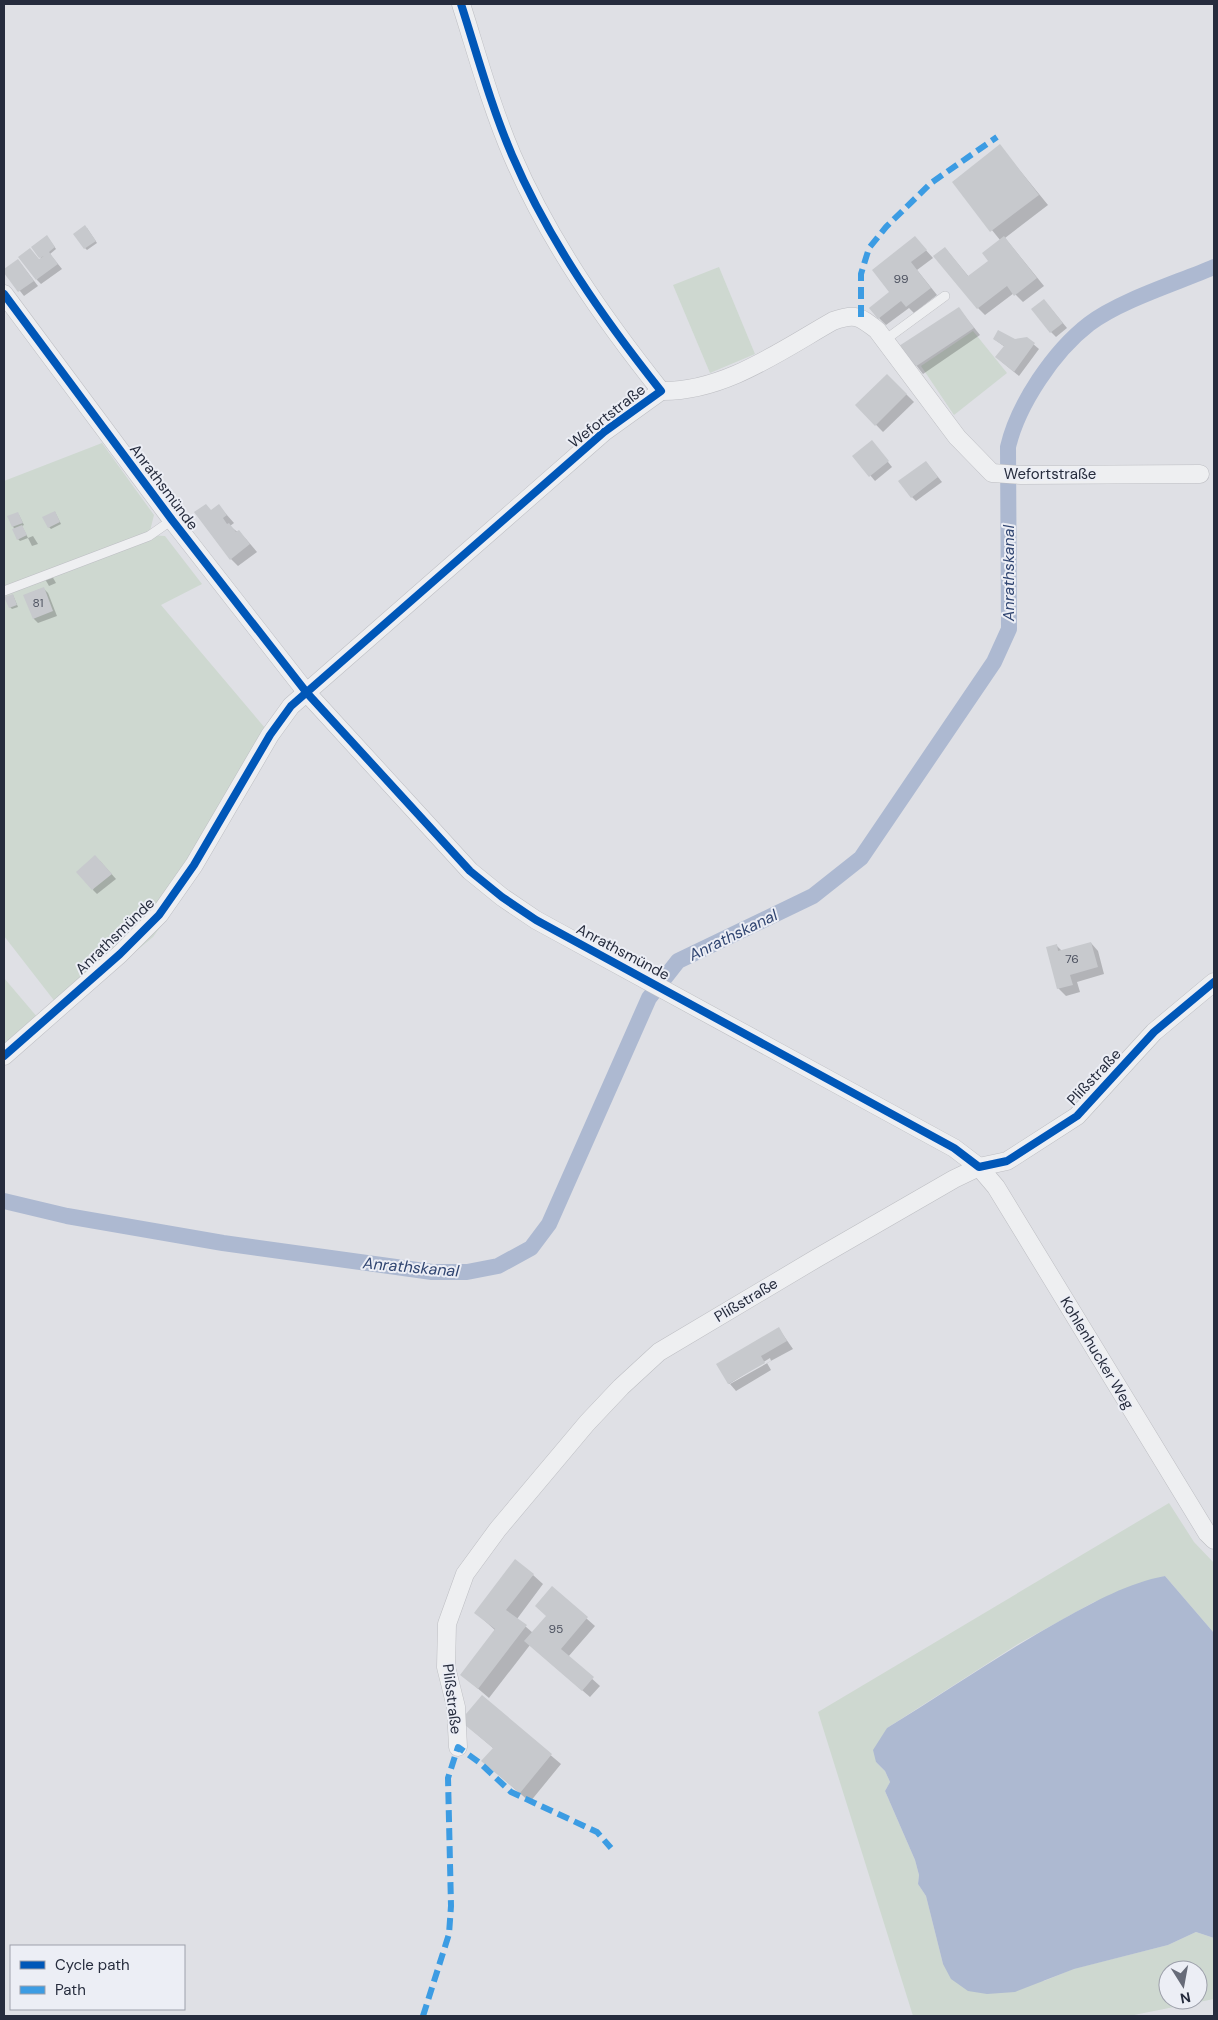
<svg xmlns="http://www.w3.org/2000/svg" width="1218" height="2020" viewBox="0 0 1218 2020" font-family="'DM Sans',sans-serif">
  <style>
    .green { fill: #ced8d0; fill-rule: evenodd }
    .water { fill: #adb9d1 }
    .shadow { fill: #0003 }
    .lines { fill: none; stroke-linecap: round; stroke-linejoin: round }
    .canal { stroke: #adb9d1; stroke-width: 16 }
    .building { fill: #c7c9cd }
    .service-casing { stroke: #bdbec3; stroke-width: 10 }
    .minor-casing { stroke: #bdbec3; stroke-width: 19 }
    .service { stroke: #eeeff1; stroke-width: 9 }
    .minor { stroke: #eeeff1; stroke-width: 18 }
    .quiet { stroke: #3c9ce3; stroke-width: 6; stroke-dasharray: 12 6; stroke-linecap: butt }
    .cycleway-casing { stroke: #eceef5; stroke-width: 11 }
    .cycleway { stroke: #0057b8; stroke-width: 8 }
    .labels { text-anchor: middle; dominant-baseline: central; stroke-width: 4; stroke-linejoin: round; paint-order: stroke }
    .number-label { font-size: 12px; fill: #4f5462 }
    .street-label { font-size: 15px; fill: #262c3d; stroke: #eceef5 }
    .water-label { font-size: 16px; font-style: italic; fill: #304571; stroke: #eceef5 }
  </style>
  <rect width="100%" height="100%" fill="#dfe0e5"/>
  <g class="green">
    <polygon points="719,267 755,354 710,373 673,285"/>
    <polygon points="973,331 1007,373 954,415 921,366"/>
    <polygon points="102,443 154,515 149,535 165,536 202,584 161,605 276,741 191,885 153,937 63,1012 4,936 4,481"/>
    <polygon points="4,978 38,1018 4,1050"/>
    <path d="M1169,1503L1194,1542L1214,1563V1633L1165,1576L1094,1602L1018,1644L887,1728L876,1762L885,1771L890,1782L885,1791L915,1860L919,1875L918,1884L926,1896L943,1964L1044,1981L1073,1969L1168,1945L1196,1932L1214,1938V1999L1129,2016H913L818,1712ZM1168,1970H1198V2000H1168Z"/>
  </g>
  <path class="water" d="M1165,1576L1214,1633V1938L1196,1932L1168,1945L1074,1969L1015,1992L987,1994L968,1991L951,1979L943,1964L926,1896L918,1884L919,1875L915,1860L885,1791L890,1782L885,1771L876,1762L873,1750L887,1728C946,1692 1003,1652 1063,1619C1096,1601 1128,1583 1165,1576Z"/>
  <g class="shadow">
    <polygon points="1000,146 1048,205 1005,238 1044,286 1023,302 1014,293 985,315 978,308 945,248 969,277 989,261 1000,240 953,182"/>
    <polygon points="87,228 97,243 87,250 85,248"/>
    <polygon points="915,238 933,258 917,270 937,295 914,313 909,308 886,325 879,318"/>
    <polygon points="49,239 56,249 50,254 62,269 41,284 37,280 41,258 33,247"/>
    <polygon points="18,260 38,286 24,296 4,271"/>
    <polygon points="1048,305 1067,328 1056,337 1051,332"/>
    <polygon points="959,309 980,335 923,374 901,346"/>
    <polygon points="1026,338 1039,349 1019,376 1002,362 1005,347 994,339 1014,340"/>
    <polygon points="887,375 914,402 883,432 857,405"/>
    <polygon points="1213,438 1214,438 1214,459 1213,458"/>
    <polygon points="876,447 892,467 875,481 854,456"/>
    <polygon points="926,462 942,482 916,501 912,497"/>
    <polygon points="219,506 234,523 230,526 246,539 257,552 238,566 231,559 212,511"/>
    <polygon points="55,512 61,524 51,529 49,527"/>
    <polygon points="19,515 24,525 22,526 28,538 33,536 38,544 32,546 28,538 20,541 18,539 13,526"/>
    <polygon points="52,576 56,583 49,586 45,579"/>
    <polygon points="43,588 48,593 57,616 38,623 34,619 25,595"/>
    <polygon points="13,595 18,607 12,609 10,607"/>
    <polygon points="100,861 116,879 97,894 93,890"/>
    <polygon points="1091,943 1098,951 1104,974 1077,982 1080,992 1066,996 1058,988 1056,945 1062,951"/>
    <polygon points="779,1329 793,1349 767,1363 771,1370 736,1391 730,1384 771,1361 770,1358 729,1384 718,1364"/>
    <polygon points="533,1575 543,1584 517,1619 533,1633 547,1617 552,1588 595,1626 568,1657 600,1686 590,1697 530,1645 489,1698 462,1675 496,1631 476,1613"/>
    <polygon points="482,1697 561,1764 530,1802 493,1770 493,1748 472,1730"/>
  </g>
  <g class="lines">
    <path class="canal" d="M4,1201L67,1216L223,1243L432,1272H467L498,1266L531,1248L549,1224L649,998L678,961L813,896L861,858L994,662L1009,629L1008,447C1018,404 1054,351 1089,324C1121,300 1177,283 1214,267"/>
  </g>
  <g class="building">
    <polygon points="1000,144 1039,195 990,232 952,182"/>
    <polygon points="85,225 96,241 84,249 73,234"/>
    <polygon points="47,235 55,247 49,252 58,264 36,280 18,257 30,248 39,259 44,256 39,258 31,247"/>
    <polygon points="915,236 927,250 911,262 931,288 906,307 901,301 878,319 869,308 889,292 872,270"/>
    <polygon points="1004,236 1037,278 1014,296 1007,286 977,309 933,256 945,247 968,276 988,261 982,253"/>
    <polygon points="18,259 34,281 18,292 4,273 4,269"/>
    <polygon points="1044,299 1063,323 1050,333 1031,309"/>
    <polygon points="959,307 974,328 915,367 899,346"/>
    <polygon points="998,330 1015,339 1027,337 1035,343 1014,372 995,357 1004,346 993,339"/>
    <polygon points="887,374 907,394 875,426 855,405"/>
    <polygon points="872,440 889,461 869,477 852,456"/>
    <polygon points="926,461 938,477 911,498 898,481"/>
    <polygon points="206,504 211,510 219,504 227,515 223,518 227,524 229,523 236,532 239,530 250,544 230,560 194,512"/>
    <polygon points="55,511 60,522 48,528 42,517"/>
    <polygon points="18,512 23,523 12,527 7,516"/>
    <polygon points="22,525 27,535 17,540 12,529"/>
    <polygon points="44,587 53,611 33,619 23,595"/>
    <polygon points="13,594 17,605 9,608 4,597"/>
    <polygon points="95,855 112,874 92,890 76,872"/>
    <polygon points="1091,942 1098,967 1070,975 1073,985 1057,989 1046,947 1057,944 1058,951"/>
    <polygon points="779,1327 787,1341 761,1356 765,1363 728,1384 716,1364"/>
    <polygon points="515,1559 534,1574 506,1610 527,1625 478,1689 460,1675 495,1629 474,1613"/>
    <polygon points="552,1586 588,1617 561,1649 594,1677 582,1691 524,1641 546,1616 535,1606"/>
    <polygon points="482,1695 552,1754 520,1793 481,1761 493,1748 460,1721"/>
  </g>
  <g class="lines">
    <g class="service-casing">
      <g id="service">
        <polyline points="885,340 945,296"/>
        <polyline points="4,591 149,536 172,520"/>
      </g>
    </g>
    <g class="minor-casing">
      <g id="minor">
        <polyline points="4,294 172,520 307,693 470,871 502,897 536,920 954,1148 979,1167 996,1187 1207,1533 1214,1540"/>
        <path d="M661,391C724,392 780,351 833,321C855,313 859,316 877,330L957,437L992,473L1021,475L1200,474"/>
        <path d="M4,1056L120,954L159,915L194,865L270,735L291,706L604,432L661,391C603,318 549,241 512,155C491,106 477,54 461,4"/>
        <polyline points="458,1747 456,1707 446,1667 447,1624 465,1574 498,1529 587,1423 621,1387 659,1352 817,1258 954,1179 979,1167 1007,1161 1077,1116 1154,1032 1214,982"/>
      </g>
    </g>
    <use href="#service" class="service"/>
    <use href="#minor" class="minor"/>
    <g class="quiet">
      <polyline points="861,317 861,274 869,248 886,227 931,183 997,137"/>
      <polyline points="423,2016 449,1934 451,1906 448,1778 458,1747 480,1763 511,1792 597,1832 611,1848"/>
    </g>
    <g class="cycleway-casing">
      <g id="cycleway">
        <polyline points="4,294 172,520 307,693 470,871 502,897 536,920 954,1148 979,1167 1007,1161 1077,1116 1154,1032 1214,982"/>
        <path d="M4,1056L120,954L159,915L194,865L270,735L291,706L604,432L661,391C603,318 549,241 512,155C491,106 477,54 461,4"/>
      </g>
    </g>
    <use href="#cycleway" class="cycleway"/>
  </g>
  <g class="labels">
    <g class="number-label">
      <text x="901" y="279">99</text>
      <text x="38" y="603">81</text>
      <text x="1072" y="959">76</text>
      <text x="556" y="1629">95</text>
    </g>
    <g class="street-label">
      <text transform="translate(607 416) rotate(-38)">Wefortstraße</text>
      <text x="1050" y="474">Wefortstraße</text>
      <text transform="translate(164 487) rotate(53)">Anrathsmünde</text>
      <text transform="translate(115 936) rotate(-44)">Anrathsmünde</text>
      <text transform="translate(623 952) rotate(28)">Anrathsmünde</text>
      <text transform="translate(1094 1077) rotate(-47)">Plißstraße</text>
      <text transform="translate(746 1300) rotate(-31)">Plißstraße</text>
      <text transform="translate(1097 1353) rotate(59)">Kohlenhucker Weg</text>
      <text transform="translate(452 1699) rotate(83)">Plißstraße</text>
    </g>
    <g class="water-label">
      <text transform="translate(1008 573) rotate(-90)">Anrathskanal</text>
      <text transform="translate(733 935) rotate(-26)">Anrathskanal</text>
      <text transform="translate(411 1267) rotate(5)">Anrathskanal</text>
    </g>
  </g>
  <rect width="1218" height="2020" fill="none" stroke="#262c3d" stroke-width="10"/>
  <rect x="10" y="1945" width="175" height="65" fill="#eceef5" stroke="#9da0ab"/>
  <rect x="20" y="1961" width="25" height="8" fill="#0057b8" stroke="#9da0ab"/>
  <text x="55" y="1970" font-size="15" fill="#262c3d">Cycle path</text>
  <rect x="20" y="1986" width="25" height="8" fill="#3c9ce3" stroke="#9da0ab"/>
  <text x="55" y="1995" font-size="15" fill="#262c3d">Path</text>
  <g transform="translate(1183 1985) rotate(169)"><circle r="24" fill="#eceef5" stroke="#9da0ab"/>
  <path d="M0-4L9 19L0 12L-9 19Z" fill="#676b78"/>
  <text y="-8" font-size="14" font-weight="bold" text-anchor="middle" fill="#262c3d">N</text>
  </g>
</svg>
